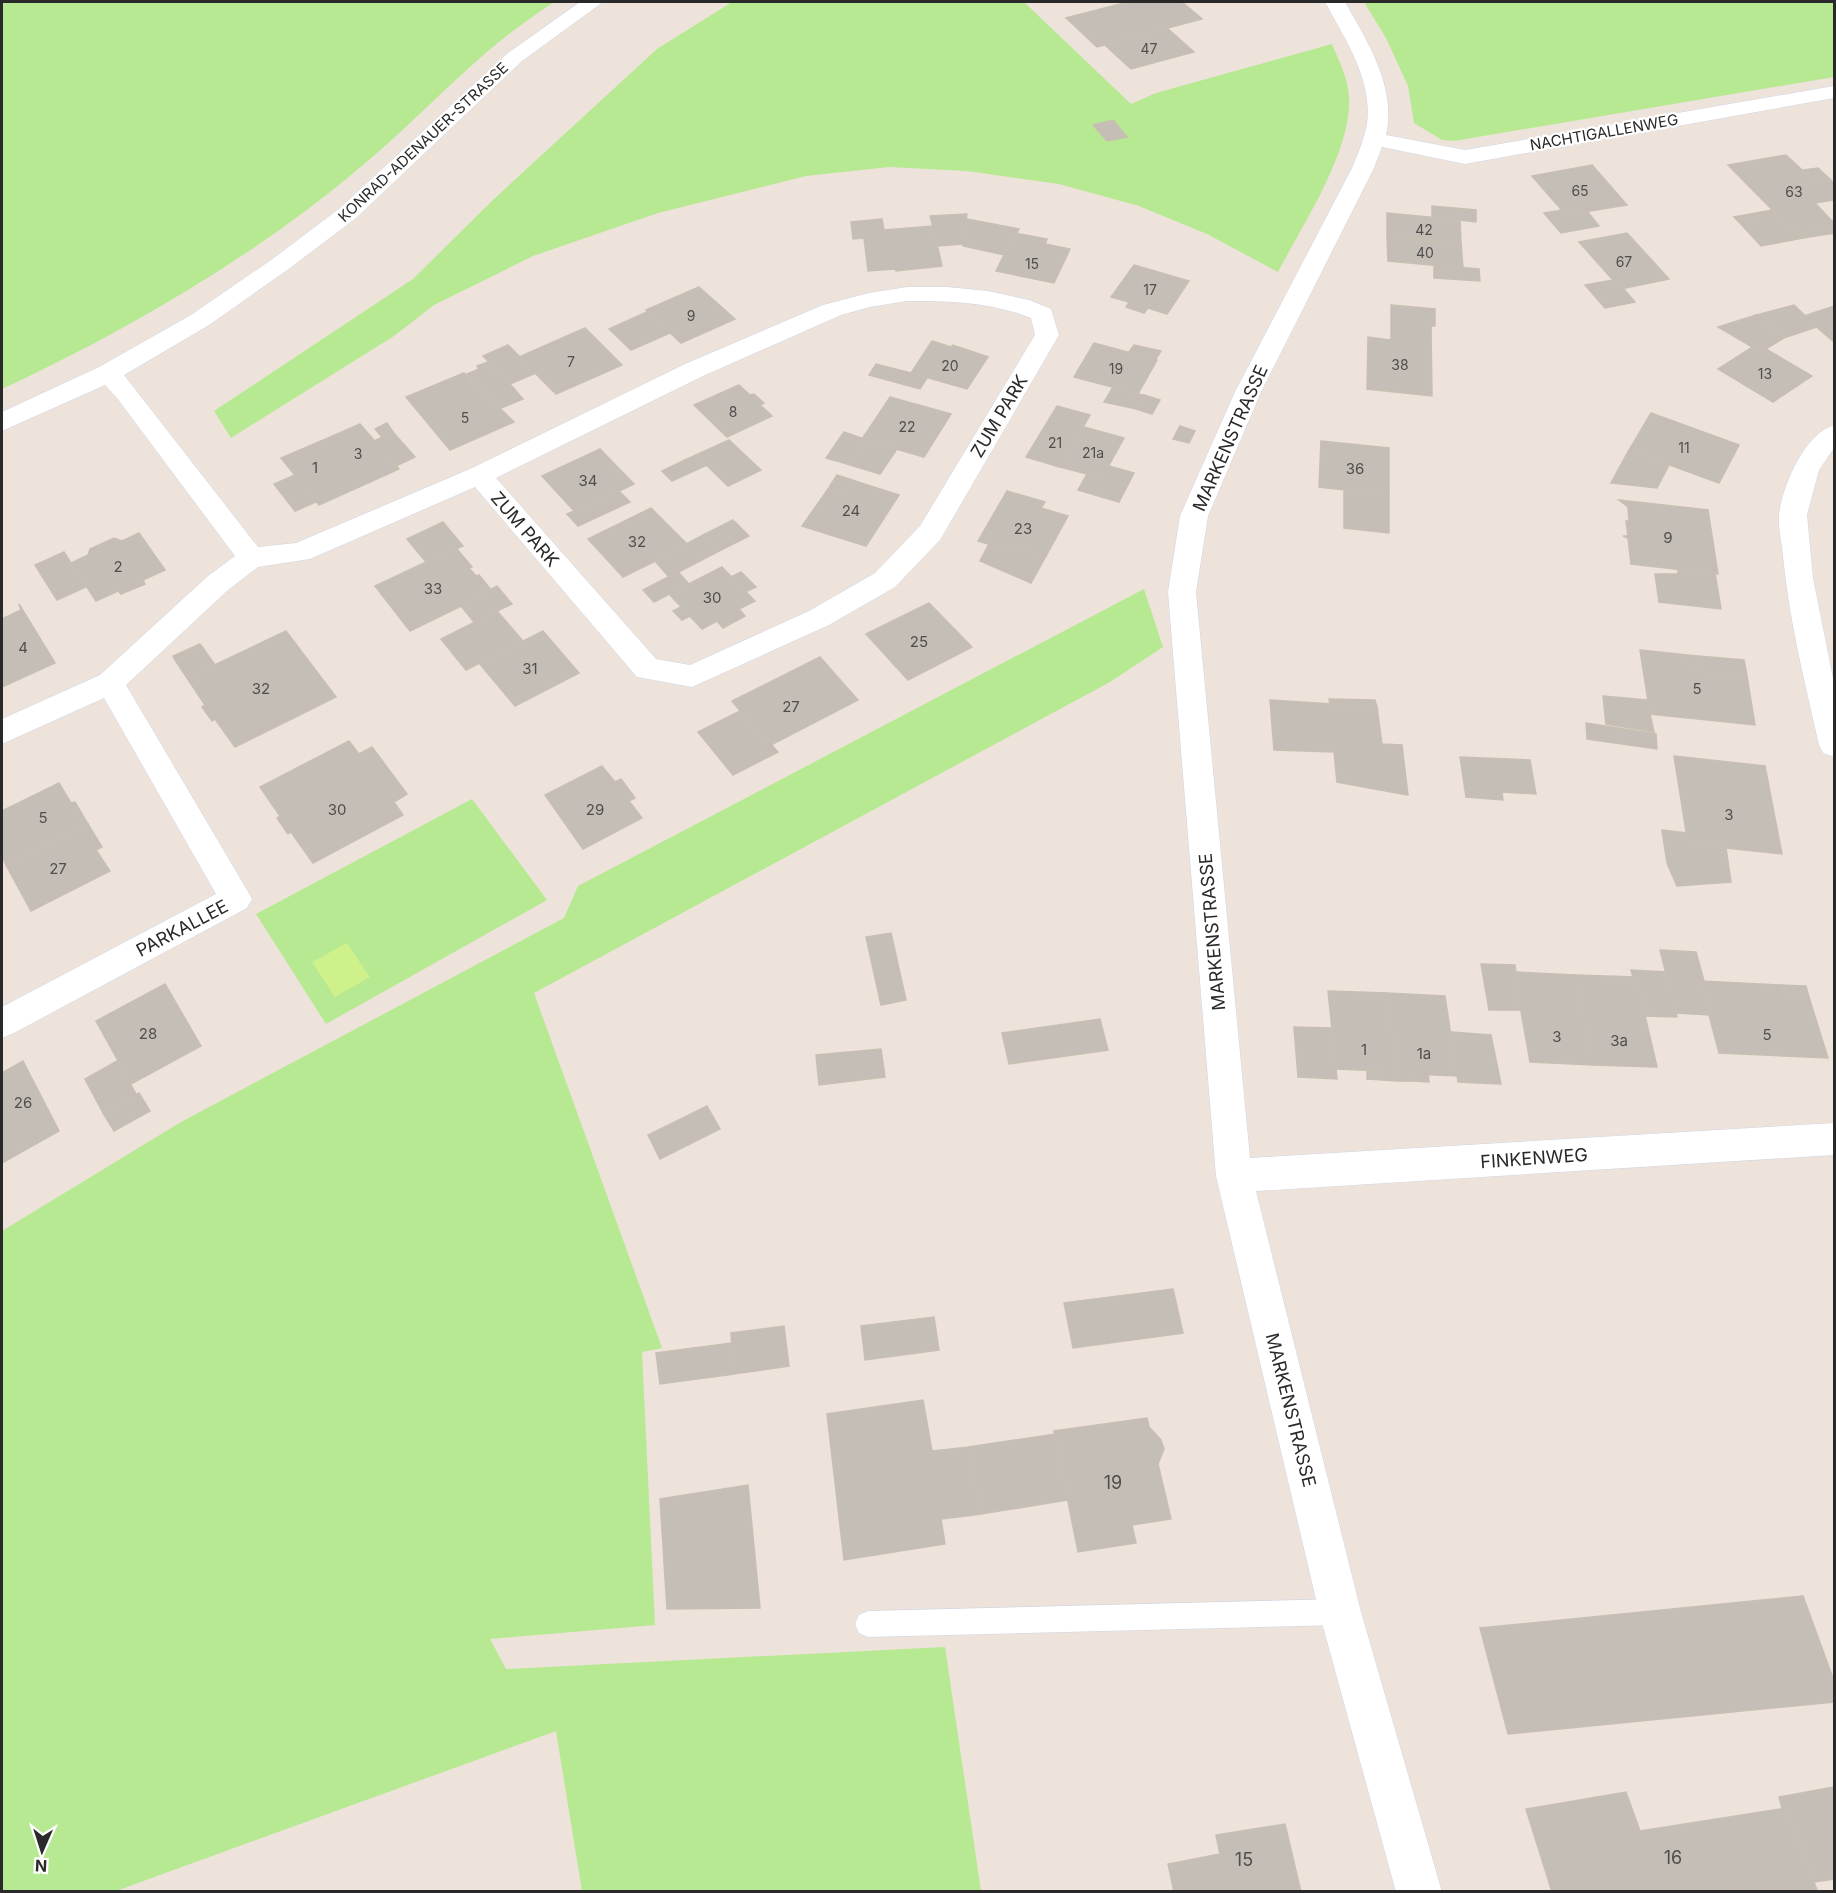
<svg xmlns="http://www.w3.org/2000/svg" width="1836" height="1893" viewBox="0 0 1836 1893" font-family="Inter,sans-serif">
  <style>
    .green { fill: #b6e991 }
    .pitch { fill: #cef18c }
    .building { fill: #c4beb6; stroke: #c8bfb3; stroke-width: 1.5 }
    .lines { fill: none; stroke-linecap: round; stroke-linejoin: round }
    .service-casing { stroke: #cfd5e4; stroke-width: 1 }
    .minor-casing { stroke: #cfd5e4; stroke-width: 1 }
    .service { fill: #fff; fill-rule: evenodd }
    .minor { fill: #fff; fill-rule: evenodd }
    .labels { text-anchor: middle; dominant-baseline: central; stroke-width: 4.5; stroke-linejoin: round; paint-order: stroke }
    .far-number-label { font-size: 14px; fill: #504e4c }
    .far-street-label { font-size: 15px; fill: #292929; stroke: #fff }
    .number-label { font-size: 15px; fill: #504e4c }
    .street-label { font-size: 18px; fill: #292929; stroke: #fff }
    .near-number-label { font-size: 18px; fill: #504e4c }
  </style>
  <rect width="100%" height="100%" fill="#ede3da"/>
  <g class="green">
    <path d="M2,2H554C532,17 509,33 488,51C444,89 403,132 357,170C255,256 123,333 2,389Z"/>
    <path d="M732,2H1024L1131,104L1156,93L1332,44C1339,61 1348,78 1349,97C1352,151 1303,224 1278,272L1207,234L1139,206L1059,184L967,171L889,167L806,176L658,213L533,256L434,305L394,336L231,438L214,411L413,279L494,199L657,49Z"/>
    <polygon points="1364,2 1833,2 1834,77 1454,141 1442,140 1414,123 1408,86 1386,38"/>
    <polygon points="1144,589 1163,647 1110,682 534,993 662,1348 642,1352 655,1625 490,1639 506,1669 945,1647 981,1891 582,1891 556,1731 116,1891 2,1891 2,1231 181,1122 564,918 578,886"/>
    <polygon points="472,799 547,900 326,1024 256,914"/>
  </g>
  <polygon class="pitch" points="347,943 370,977 335,997 312,962"/>
  <g class="building">
    <polygon points="1128,2 1182,2 1202,19 1097,47 1066,18"/>
    <polygon points="1167,28 1194,52 1131,69 1105,45"/>
    <polygon points="1113,120 1127,137 1107,141 1093,125"/>
    <polygon points="1786,155 1815,182 1830,179 1834,184 1834,198 1831,198 1833,200 1815,203 1834,223 1834,228 1797,235 1728,165"/>
    <polygon points="1592,165 1627,205 1566,215 1532,176"/>
    <polygon points="1818,168 1830,179 1815,182 1803,170"/>
    <polygon points="1432,206 1476,210 1476,222 1432,217"/>
    <polygon points="1562,210 1566,215 1587,211 1599,226 1561,233 1544,213"/>
    <polygon points="1772,210 1775,213 1737,220 1734,217"/>
    <polygon points="1387,213 1460,220 1461,243 1387,237"/>
    <polygon points="1775,213 1803,238 1761,246 1737,220"/>
    <polygon points="967,214 963,244 938,246 930,216"/>
    <polygon points="882,219 884,230 933,226 942,266 896,271 895,269 868,271 864,238 853,239 851,222"/>
    <polygon points="967,219 1019,229 1004,255 963,246"/>
    <polygon points="1834,228 1834,233 1803,238 1799,234"/>
    <polygon points="1015,233 1047,239 1045,244 1070,249 1054,283 996,271"/>
    <polygon points="1627,233 1669,279 1621,289 1579,242"/>
    <polygon points="1387,237 1461,243 1463,268 1388,261"/>
    <polygon points="1134,265 1189,281 1167,314 1148,308 1144,313 1126,307 1129,302 1111,297"/>
    <polygon points="1434,265 1479,269 1480,281 1434,278"/>
    <polygon points="1613,280 1623,288 1635,302 1605,308 1585,285"/>
    <polygon points="699,287 735,319 681,343 646,310"/>
    <polygon points="1391,305 1435,309 1435,326 1431,326 1432,396 1367,389 1368,337 1391,340"/>
    <polygon points="1794,305 1817,327 1784,338 1756,315"/>
    <polygon points="1834,306 1834,342 1804,316"/>
    <polygon points="647,312 670,333 631,350 609,329"/>
    <polygon points="1756,315 1784,338 1766,349 1757,344 1752,347 1718,327"/>
    <polygon points="585,328 622,365 556,394 519,357"/>
    <polygon points="932,341 951,347 953,345 988,357 967,389 911,373"/>
    <polygon points="1094,343 1157,360 1138,394 1074,377"/>
    <polygon points="1757,344 1766,349 1812,376 1773,402 1718,369"/>
    <polygon points="508,345 536,373 510,384 483,356"/>
    <polygon points="1134,345 1161,351 1156,359 1129,352"/>
    <polygon points="488,362 510,384 523,399 501,408 467,374 479,369 477,366"/>
    <polygon points="876,364 911,373 927,378 920,389 869,375"/>
    <polygon points="464,373 514,422 450,450 406,397"/>
    <polygon points="739,385 750,395 754,394 764,403 760,405 772,416 727,437 694,405"/>
    <polygon points="1113,387 1138,394 1144,395 1136,409 1104,402"/>
    <polygon points="1144,395 1160,400 1152,414 1136,409"/>
    <polygon points="890,397 951,414 924,457 862,439"/>
    <polygon points="1057,406 1090,415 1060,467 1026,457"/>
    <polygon points="1651,413 1739,445 1719,483 1629,450"/>
    <polygon points="387,423 393,432 382,437 375,429"/>
    <polygon points="360,424 399,469 359,487 321,441"/>
    <polygon points="1180,426 1195,431 1189,443 1173,439"/>
    <polygon points="1084,427 1124,438 1102,478 1060,467"/>
    <polygon points="393,432 415,457 396,466 374,441"/>
    <polygon points="844,432 864,439 847,464 826,458"/>
    <polygon points="864,439 897,449 880,474 847,464"/>
    <polygon points="729,440 761,470 728,486 696,455"/>
    <polygon points="321,441 359,487 319,505 281,458"/>
    <polygon points="1321,441 1389,448 1389,495 1319,487"/>
    <polygon points="600,449 634,484 575,512 542,476"/>
    <polygon points="1629,450 1669,465 1657,488 1611,483"/>
    <polygon points="696,455 707,465 696,470 685,460"/>
    <polygon points="685,460 696,470 672,481 662,471"/>
    <polygon points="1109,466 1134,473 1119,502 1078,490 1087,474 1102,478"/>
    <polygon points="295,475 316,502 295,511 274,484"/>
    <polygon points="837,475 855,481 846,494 828,489"/>
    <polygon points="855,481 899,495 866,546 802,526 828,489 846,494"/>
    <polygon points="1344,490 1389,495 1389,533 1344,528"/>
    <polygon points="619,491 630,502 578,526 567,514"/>
    <polygon points="1007,491 1045,502 1041,508 1068,516 1046,556 1018,548 1016,552 978,541"/>
    <polygon points="1619,500 1708,510 1718,574 1631,564 1628,538 1623,536 1628,536 1626,521 1629,521 1628,507"/>
    <polygon points="651,508 688,545 623,577 588,539"/>
    <polygon points="733,520 749,536 721,550 705,534"/>
    <polygon points="443,522 463,546 426,562 407,539"/>
    <polygon points="139,533 165,570 143,580 145,584 121,594 118,591 96,601 71,563 88,555 90,549 114,538 122,541"/>
    <polygon points="705,534 721,550 669,577 655,561"/>
    <polygon points="989,544 1016,552 1018,548 1046,556 1031,583 980,561"/>
    <polygon points="456,548 472,567 469,568 476,576 479,575 492,591 410,631 375,586"/>
    <polygon points="64,552 86,587 57,600 35,565"/>
    <polygon points="722,567 755,601 739,609 745,616 723,628 717,621 702,629 669,594"/>
    <polygon points="1678,570 1715,573 1721,609 1659,602 1655,574 1678,574"/>
    <polygon points="678,572 689,584 654,602 643,590"/>
    <polygon points="741,572 756,587 745,592 731,577"/>
    <polygon points="497,586 512,604 474,622 461,606"/>
    <polygon points="929,603 972,647 908,680 866,634"/>
    <polygon points="19,604 55,663 2,687 2,619 21,610"/>
    <polygon points="681,607 690,616 682,620 673,611"/>
    <polygon points="497,611 523,641 466,670 441,639"/>
    <polygon points="286,631 336,697 235,747 215,719 212,721 202,707 205,705 187,678"/>
    <polygon points="543,631 579,673 515,706 479,663"/>
    <polygon points="200,644 203,648 175,660 173,656"/>
    <polygon points="203,648 215,665 187,678 175,660"/>
    <polygon points="1640,650 1687,655 1689,671 1747,676 1755,725 1650,714"/>
    <polygon points="1687,655 1744,660 1747,676 1689,671"/>
    <polygon points="820,657 858,700 769,746 732,701"/>
    <polygon points="1603,696 1647,700 1654,732 1606,724"/>
    <polygon points="1329,699 1375,700 1377,707 1330,705"/>
    <polygon points="1270,700 1377,707 1382,744 1402,745 1408,795 1337,782 1334,752 1274,750"/>
    <polygon points="740,711 769,746 771,744 778,752 733,775 698,732"/>
    <polygon points="1586,723 1656,734 1657,749 1587,739"/>
    <polygon points="349,741 359,754 372,747 407,794 394,802 403,815 313,863 291,832 288,834 277,818 280,816 260,787"/>
    <polygon points="1674,756 1765,766 1782,854 1688,844"/>
    <polygon points="1460,757 1530,760 1536,794 1502,792 1503,800 1466,797"/>
    <polygon points="602,766 615,782 621,779 635,798 629,801 642,818 583,849 545,795"/>
    <polygon points="59,783 71,803 75,802 88,824 6,865 2,856 2,811"/>
    <polygon points="88,824 102,847 96,850 110,871 31,911 6,865"/>
    <polygon points="1662,830 1687,833 1688,844 1726,848 1731,882 1677,886 1667,863"/>
    <polygon points="891,933 906,1000 881,1005 866,937"/>
    <polygon points="1660,950 1696,952 1704,981 1700,981 1709,1015 1676,1013"/>
    <polygon points="1481,964 1515,965 1521,1010 1489,1010"/>
    <polygon points="1631,970 1666,972 1677,1017 1645,1016 1636,977 1633,977"/>
    <polygon points="1514,972 1575,975 1593,1065 1530,1062"/>
    <polygon points="1575,975 1636,977 1657,1067 1593,1065"/>
    <polygon points="1700,981 1781,985 1783,993 1808,994 1828,1058 1719,1053"/>
    <polygon points="165,984 201,1046 131,1084 96,1021"/>
    <polygon points="1781,985 1806,986 1808,994 1783,993"/>
    <polygon points="1328,991 1387,993 1398,1081 1383,1080 1382,1071 1336,1069"/>
    <polygon points="1387,993 1445,996 1457,1076 1412,1074 1413,1081 1398,1081"/>
    <polygon points="1100,1019 1108,1050 1009,1064 1002,1033"/>
    <polygon points="1294,1027 1332,1028 1337,1079 1298,1077"/>
    <polygon points="1451,1032 1491,1035 1501,1084 1458,1082"/>
    <polygon points="881,1049 885,1077 819,1085 816,1055"/>
    <polygon points="23,1061 59,1131 2,1163 2,1073"/>
    <polygon points="117,1061 136,1094 103,1113 85,1079"/>
    <polygon points="1367,1071 1382,1071 1383,1080 1367,1079"/>
    <polygon points="1412,1074 1428,1074 1429,1082 1413,1081"/>
    <polygon points="139,1093 150,1111 114,1131 103,1113"/>
    <polygon points="707,1106 720,1129 660,1159 648,1135"/>
    <polygon points="1173,1289 1183,1333 1073,1348 1064,1303"/>
    <polygon points="934,1317 939,1350 865,1360 861,1326"/>
    <polygon points="784,1326 789,1366 734,1374 731,1333"/>
    <polygon points="731,1343 734,1374 660,1384 656,1353"/>
    <polygon points="923,1400 932,1451 969,1447 981,1514 941,1519 945,1544 844,1560 827,1414"/>
    <polygon points="1147,1418 1149,1427 1161,1440 1164,1449 1158,1464 1171,1519 1132,1525 1136,1543 1078,1552 1054,1431"/>
    <polygon points="1055,1434 1068,1500 981,1514 969,1447"/>
    <polygon points="748,1485 760,1608 667,1609 660,1499"/>
    <polygon points="1803,1596 1834,1681 1834,1702 1508,1734 1480,1628"/>
    <polygon points="1834,1787 1834,1879 1814,1882 1786,1808 1782,1808 1779,1797"/>
    <polygon points="1626,1792 1640,1831 1786,1808 1817,1890 1552,1892 1526,1809"/>
    <polygon points="1285,1824 1301,1892 1174,1892 1168,1864 1220,1854 1216,1835"/>
  </g>
  <g class="lines">
    <g class="service-casing">
      <polygon id="service" points="1340,1599 1349,1603 1353,1612 1349,1621 1340,1625 868,1637 859,1633 855,1624 859,1615 868,1611"/>
    </g>
    <g class="minor-casing">
      <g id="minor">
        <path d="M580,2H603L522,61L356,218L290,268L209,325L124,375L258,547L296,543L470,469L685,364L823,305L869,293L907,287H947L988,291L1029,300L1051,309L1059,335L940,540L895,587L829,625L692,687L637,677L475,487L310,559L258,567L228,590L126,685L247,890L252,899L247,908L14,1033L2,1038V1007L216,894L104,698L2,744V719L100,675L208,576L235,556L117,398L105,385L2,431V412L99,367L191,315L274,258L340,208L508,53ZM907,301C949,301 991,302 1031,318L1035,335L920,526L875,573L809,611L690,665L656,659L496,478L703,376L841,315L870,307Z"/>
        <path d="M1325,2H1345C1367,41 1397,87 1386,135L1465,150L1834,86V98L1465,164L1382,147L1374,168L1261,392L1208,516L1196,592L1250,1158L1834,1123V1155L1256,1191L1361,1612L1442,1892H1396L1319,1612L1216,1176L1168,592L1180,516L1235,392L1352,168C1358,154 1364,139 1367,124C1373,80 1345,39 1325,2Z"/>
        <path d="M1834,425V448L1819,470L1807,515L1813,578L1834,683V757L1823,753L1819,745C1805,683 1789,620 1783,556C1782,543 1778,528 1779,515C1782,487 1805,433 1834,425Z"/>
      </g>
    </g>
    <use href="#service" class="service"/>
    <use href="#minor" class="minor"/>
  </g>
  <g class="labels">
    <g class="far-number-label">
      <text x="1149" y="48">47</text>
      <text x="1580" y="190">65</text>
      <text x="1794" y="191">63</text>
      <text x="1424" y="229">42</text>
      <text x="1425" y="252">40</text>
      <text x="1624" y="261">67</text>
      <text x="1032" y="263">15</text>
      <text x="1150" y="289">17</text>
      <text x="691" y="315">9</text>
      <text x="571" y="361">7</text>
      <text x="1400" y="364">38</text>
      <text x="950" y="365">20</text>
      <text x="1116" y="368">19</text>
      <text x="1765" y="373">13</text>
      <text x="733" y="411">8</text>
      <text x="465" y="417">5</text>
      <text x="907" y="426">22</text>
      <text x="1055" y="442">21</text>
      <text x="1684" y="447">11</text>
      <text x="1093" y="452">21a</text>
      <text x="358" y="453">3</text>
    </g>
    <g class="far-street-label">
      <text transform="translate(1604 132) rotate(-10)">NACHTIGALLENWEG</text>
      <text transform="translate(423 142) rotate(-43)">KONRAD-ADENAUER-STRASSE</text>
    </g>
    <g class="number-label">
      <text x="315" y="467">1</text>
      <text x="1355" y="468">36</text>
      <text x="588" y="480">34</text>
      <text x="851" y="510">24</text>
      <text x="1023" y="528">23</text>
      <text x="1668" y="537">9</text>
      <text x="637" y="541">32</text>
      <text x="118" y="566">2</text>
      <text x="433" y="588">33</text>
      <text x="712" y="597">30</text>
      <text x="919" y="641">25</text>
      <text x="23" y="647">4</text>
      <text x="530" y="668">31</text>
      <text x="261" y="688">32</text>
      <text x="1697" y="688">5</text>
      <text x="791" y="706">27</text>
      <text x="337" y="809">30</text>
      <text x="595" y="809">29</text>
      <text x="1729" y="814">3</text>
      <text x="43" y="817">5</text>
      <text x="58" y="868">27</text>
      <text x="148" y="1033">28</text>
      <text x="1767" y="1034">5</text>
      <text x="1557" y="1036">3</text>
      <text x="1619" y="1040">3a</text>
      <text x="1364" y="1049">1</text>
      <text x="1424" y="1053">1a</text>
      <text x="23" y="1102">26</text>
    </g>
    <g class="street-label">
      <text transform="translate(999 416) rotate(-59)">ZUM PARK</text>
      <text transform="translate(1230 438) rotate(-66)">MARKENSTRASSE</text>
      <text transform="translate(525 529) rotate(49)">ZUM PARK</text>
      <text transform="translate(182 928) rotate(-28)">PARKALLEE</text>
      <text transform="translate(1212 932) rotate(-95)">MARKENSTRASSE</text>
      <text transform="translate(1534 1158) rotate(-4)">FINKENWEG</text>
      <text transform="translate(1291 1410) rotate(76)">MARKENSTRASSE</text>
    </g>
    <g class="near-number-label">
      <text x="1113" y="1482">19</text>
      <text x="1673" y="1857">16</text>
      <text x="1244" y="1859">15</text>
    </g>
  </g>
  <rect width="1836" height="1893" fill="none" stroke="#292929" stroke-width="6"/>
  <g transform="translate(42 1851) rotate(183)" stroke="#ffffff" stroke-width="4.5" paint-order="stroke">
  <path d="M0-4.5L10 22L0 15L-10 22Z" fill="#292929"/>
  <text y="-9" font-size="16" font-weight="bold" text-anchor="middle" fill="#292929">N</text>
  </g>
</svg>
